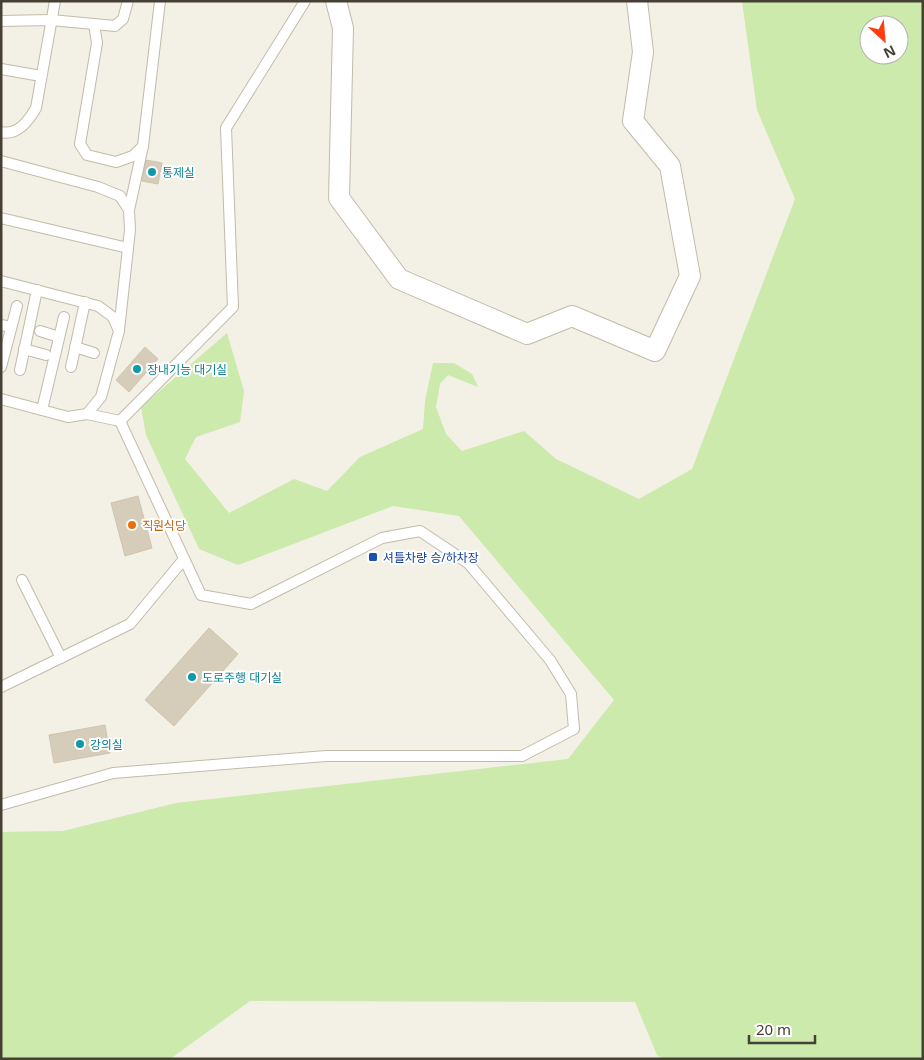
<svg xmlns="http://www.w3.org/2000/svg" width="924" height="1060" viewBox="0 0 924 1060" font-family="'Noto Sans','Noto Sans KR',sans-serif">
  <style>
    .green { fill: #cbeaac; fill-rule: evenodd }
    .building { fill: #d6ccba; stroke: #d1c4ad }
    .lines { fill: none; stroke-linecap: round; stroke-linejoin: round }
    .lane-casing { stroke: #c2bbaa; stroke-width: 12 }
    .street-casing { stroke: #c2bbaa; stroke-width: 22 }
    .lane { stroke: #fff; stroke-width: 10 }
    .street { stroke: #fff; stroke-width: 20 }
    .culture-dot { fill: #0f9aa8; stroke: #fff; stroke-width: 2 }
    .food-dot { fill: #e8710a; stroke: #fff; stroke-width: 2 }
    .transit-dot { fill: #1a4fb4; stroke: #fff; stroke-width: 2 }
    .labels { text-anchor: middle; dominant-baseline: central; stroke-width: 4; stroke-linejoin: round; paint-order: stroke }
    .culture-label { font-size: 12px; fill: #0d838f; stroke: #fff; text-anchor: start }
    .food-label { font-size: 12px; fill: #c56008; stroke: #fff; text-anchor: start }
    .transit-label { font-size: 12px; fill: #164399; stroke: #fff; text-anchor: start }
  </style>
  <rect width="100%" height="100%" fill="#f3f0e5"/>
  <path class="green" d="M742,1H923V1059H663L657,1055L635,1002L250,1001L170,1059H1V832L63,831L176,803L568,759L614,700L459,516L393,506L238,565L199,549L146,435L141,407L227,333L244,391L240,422L196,437L185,459L229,513L294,479L327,491L360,457L423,429L425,401L433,363H454L472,374L478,387L448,375L440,384L436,407L446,434L462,451L524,431L556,459L639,499L692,469L795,199L757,110ZM869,25H899V55H869Z"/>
  <g class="building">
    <polygon points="146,160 162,163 158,184 142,181"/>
    <polygon points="145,347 158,359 129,392 116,380"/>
    <polygon points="138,496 152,548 125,556 111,503"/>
    <polygon points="209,628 238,654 174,726 145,700"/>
    <polygon points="105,725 110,753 54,763 49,735"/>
  </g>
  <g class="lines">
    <g class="lane-casing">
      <g id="lane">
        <polyline points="1,21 51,20 115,26 123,19 128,1"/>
        <polyline points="94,24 97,43 80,144 87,155 116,162 133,156 143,146 160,1"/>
        <polyline points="1,69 41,76"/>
        <path d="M1,132C18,136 29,120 36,108L55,1"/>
        <polyline points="1,161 98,187 120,196 129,210 130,230 119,330"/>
        <polyline points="129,210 143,146"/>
        <polyline points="1,218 128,248"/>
        <polyline points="1,281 98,306 113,317 119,331 101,397 87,414 68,417 1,399"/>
        <polyline points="1,325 11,327"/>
        <polyline points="40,331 59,337"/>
        <polyline points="75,347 94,353"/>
        <polyline points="24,349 46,355"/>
        <polyline points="1,367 17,306"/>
        <polyline points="71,367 85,302"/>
        <polyline points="20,370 37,290"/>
        <polyline points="42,410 64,317"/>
        <polyline points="87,414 120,421"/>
        <polyline points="22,580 61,658"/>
        <polyline points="1,687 130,624 184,559"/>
        <polyline points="1,805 113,773 326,756 522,756 574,729 571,694 550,660 468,563 420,531 382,538 251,604 201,595 120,421 233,307 226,128 305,1"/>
      </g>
    </g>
    <g class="street-casing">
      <polyline id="street" points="336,1 343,28 339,198 399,279 527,334 572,316 655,351 690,276 670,166 633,121 643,52 637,1"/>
    </g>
    <use href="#lane" class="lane"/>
    <use href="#street" class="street"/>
  </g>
  <g class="culture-dot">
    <circle cx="152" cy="172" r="5"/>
    <circle cx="137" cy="369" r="5"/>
    <circle cx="192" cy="677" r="5"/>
    <circle cx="80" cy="744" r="5"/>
  </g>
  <circle class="food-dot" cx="132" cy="525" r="5"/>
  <rect class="transit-dot" x="368" y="552" width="10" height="10" rx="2.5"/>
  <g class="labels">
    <g class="culture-label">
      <text x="162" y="172">통제실</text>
      <text x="147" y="369">장내기능 대기실</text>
      <text x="202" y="677">도로주행 대기실</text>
      <text x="90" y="744">강의실</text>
    </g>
    <g class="food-label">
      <text x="142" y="525">직원식당</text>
    </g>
    <g class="transit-label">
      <text x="383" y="557">셔틀차량 승/하차장</text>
    </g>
  </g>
  <rect width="924" height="1060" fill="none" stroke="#464034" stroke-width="5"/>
  <g transform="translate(884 40) rotate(154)"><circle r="24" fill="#ffffff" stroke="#b5b3ae"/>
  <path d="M0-4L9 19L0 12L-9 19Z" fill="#ff3d10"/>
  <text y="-8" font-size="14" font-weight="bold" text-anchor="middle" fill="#464034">N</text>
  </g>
  <path d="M749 1035v8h66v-8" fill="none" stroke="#464034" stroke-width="2.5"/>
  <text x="756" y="1035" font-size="15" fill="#464034" stroke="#ffffff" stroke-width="4" paint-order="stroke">20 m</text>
</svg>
